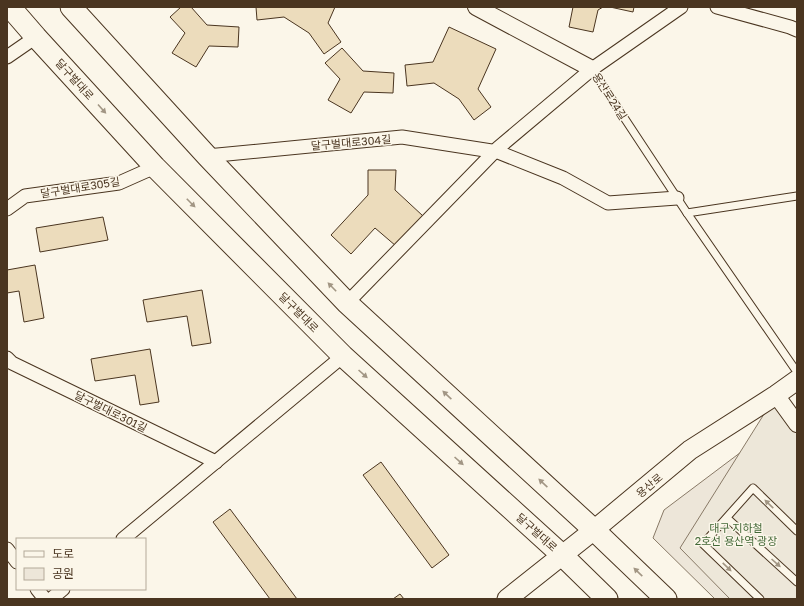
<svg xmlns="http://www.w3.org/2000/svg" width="804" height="606" viewBox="0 0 804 606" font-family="'Golos Text','Noto Sans KR',sans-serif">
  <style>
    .green { fill: #ede6d9; stroke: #887966 }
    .parking { fill: #ede7d9; stroke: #887966 }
    .building { fill: #ecdcbc; stroke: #4a3520 }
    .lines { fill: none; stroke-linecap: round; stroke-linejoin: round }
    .service-casing { stroke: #4a3520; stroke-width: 9 }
    .minor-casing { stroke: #4a3520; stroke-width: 15 }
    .tertiary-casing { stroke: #4a3520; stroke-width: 18 }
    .secondary-casing { stroke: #4a3520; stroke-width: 21 }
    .primary-casing { stroke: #4a3520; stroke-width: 23 }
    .service { stroke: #fbf6e9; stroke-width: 7 }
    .minor { stroke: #fbf6e9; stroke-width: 13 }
    .tertiary { stroke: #fbf6e9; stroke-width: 16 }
    .secondary { stroke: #fbf6e9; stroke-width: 19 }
    .primary { stroke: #fbf6e9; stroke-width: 21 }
    .oneway { fill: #a29684 }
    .labels { text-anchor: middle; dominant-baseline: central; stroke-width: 3; stroke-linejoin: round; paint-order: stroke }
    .street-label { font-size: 11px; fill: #4a3520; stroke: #fbf6e9 }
    .park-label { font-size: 11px; fill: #436837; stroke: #fbf6e9 }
  </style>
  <rect width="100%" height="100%" fill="#fbf6e9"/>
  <polygon class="green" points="781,422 797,599 715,599 653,538 664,510"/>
  <polygon class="parking" points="776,395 797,424 797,599 730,599 680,548"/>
  <g class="building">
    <polygon points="181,7 191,7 207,25 239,27 238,47 209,46 196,67 172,53 185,33 170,17"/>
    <polygon points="256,7 335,7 328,23 341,42 324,54 309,33 284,17 257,20"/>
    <polygon points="573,7 603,7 598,10 593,32 569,27"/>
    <polygon points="610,7 634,7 633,12"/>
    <polygon points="449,27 496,49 478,89 491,107 474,120 459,99 434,83 407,86 405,65 433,62"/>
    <polygon points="342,48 363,71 394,73 393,93 364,92 351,113 328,100 340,79 325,63"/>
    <polygon points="368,170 396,170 395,190 423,216 396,246 375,228 351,254 331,235 368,195"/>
    <polygon points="103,217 108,240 40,252 36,228"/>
    <polygon points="35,265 44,318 24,322 19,291 7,293 7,270"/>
    <polygon points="202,290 211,343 192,346 187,316 147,322 143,300"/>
    <polygon points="150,349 159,402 140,405 135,375 95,381 91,359"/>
    <polygon points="381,462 449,555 432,568 363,475"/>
    <polygon points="230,509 297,599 270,599 213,522"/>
    <polygon points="400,594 404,599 393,599"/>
  </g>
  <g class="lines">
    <g class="service-casing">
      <g id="service">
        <polyline points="592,69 687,213 797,372"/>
        <polyline points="687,213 797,196"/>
        <polyline points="727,518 797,582"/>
        <polyline points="760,599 703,544 753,488 797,531"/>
      </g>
    </g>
    <g class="minor-casing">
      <g id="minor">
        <polyline points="717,7 790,27 797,30"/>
        <polyline points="7,57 36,37"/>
        <polyline points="207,156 402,137 498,152 563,178 608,203 677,198"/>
        <polyline points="7,209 25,196 119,183 155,167"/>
        <polyline points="347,303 498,148 592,69 681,7"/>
        <polyline points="7,358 12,363 216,462"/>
        <polyline points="123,539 343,356"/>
        <polyline points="7,549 17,562"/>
        <polyline points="37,589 45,599"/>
        <polyline points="51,599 63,589"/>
      </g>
    </g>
    <g class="tertiary-casing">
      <g id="tertiary">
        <polyline points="476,7 592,69"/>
        <polyline points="776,395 797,424"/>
      </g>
    </g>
    <g class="secondary-casing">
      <polyline id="secondary" points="507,599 594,530 690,450 776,395 797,380"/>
    </g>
    <g class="primary-casing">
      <g id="primary">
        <polyline points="10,7 36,37 155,167 343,356 563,556 607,599"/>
        <polyline points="71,7 207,156 347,303 594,530 666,599"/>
      </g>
    </g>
    <use href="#service" class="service"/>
    <use href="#minor" class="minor"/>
    <use href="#tertiary" class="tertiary"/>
    <use href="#secondary" class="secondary"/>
    <use href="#primary" class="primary"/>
  </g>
  <defs><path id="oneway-solid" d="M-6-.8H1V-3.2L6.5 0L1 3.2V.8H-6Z"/></defs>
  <g class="oneway">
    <use href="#oneway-solid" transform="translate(102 109) rotate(48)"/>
    <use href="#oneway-solid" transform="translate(191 203) rotate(45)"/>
    <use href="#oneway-solid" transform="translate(332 287) rotate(-134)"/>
    <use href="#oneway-solid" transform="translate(363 374) rotate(42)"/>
    <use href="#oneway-solid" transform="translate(447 395) rotate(-137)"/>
    <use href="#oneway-solid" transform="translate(459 461) rotate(42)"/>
    <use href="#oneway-solid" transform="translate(543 483) rotate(-137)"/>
    <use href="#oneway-solid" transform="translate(769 504) rotate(-136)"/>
    <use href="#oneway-solid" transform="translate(776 563) rotate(42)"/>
    <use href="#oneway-solid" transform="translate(727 567) rotate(44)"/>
    <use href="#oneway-solid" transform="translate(638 572) rotate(-136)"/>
  </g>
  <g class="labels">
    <g class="street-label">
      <text transform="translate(75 79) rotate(48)">달구벌대로</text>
      <text transform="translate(610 96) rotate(57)">용산로24길</text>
      <text transform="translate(351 142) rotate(-5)">달구벌대로304길</text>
      <text transform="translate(80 187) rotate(-9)">달구벌대로305길</text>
      <text transform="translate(299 312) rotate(45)">달구벌대로</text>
      <text transform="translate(111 411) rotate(26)">달구벌대로301길</text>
      <text transform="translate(649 485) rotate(-40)">용산로</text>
      <text transform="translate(537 532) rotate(42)">달구벌대로</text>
    </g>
    <g class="park-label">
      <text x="736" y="527">대구 지하철<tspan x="736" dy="13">2호선 용산역 광장</tspan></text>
    </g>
  </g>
  <rect width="804" height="606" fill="none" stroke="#4a3520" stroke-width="16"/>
  <rect x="16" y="538" width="130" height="52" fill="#fbf6e9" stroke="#b4a999"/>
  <rect x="24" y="551" width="20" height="6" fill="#fbf6e9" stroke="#b4a999"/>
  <text x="52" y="558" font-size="12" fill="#4a3520">도로</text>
  <rect x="24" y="568" width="20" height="12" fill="#ede6d9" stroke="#b4a999"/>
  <text x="52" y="578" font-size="12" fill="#4a3520">공원</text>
</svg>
